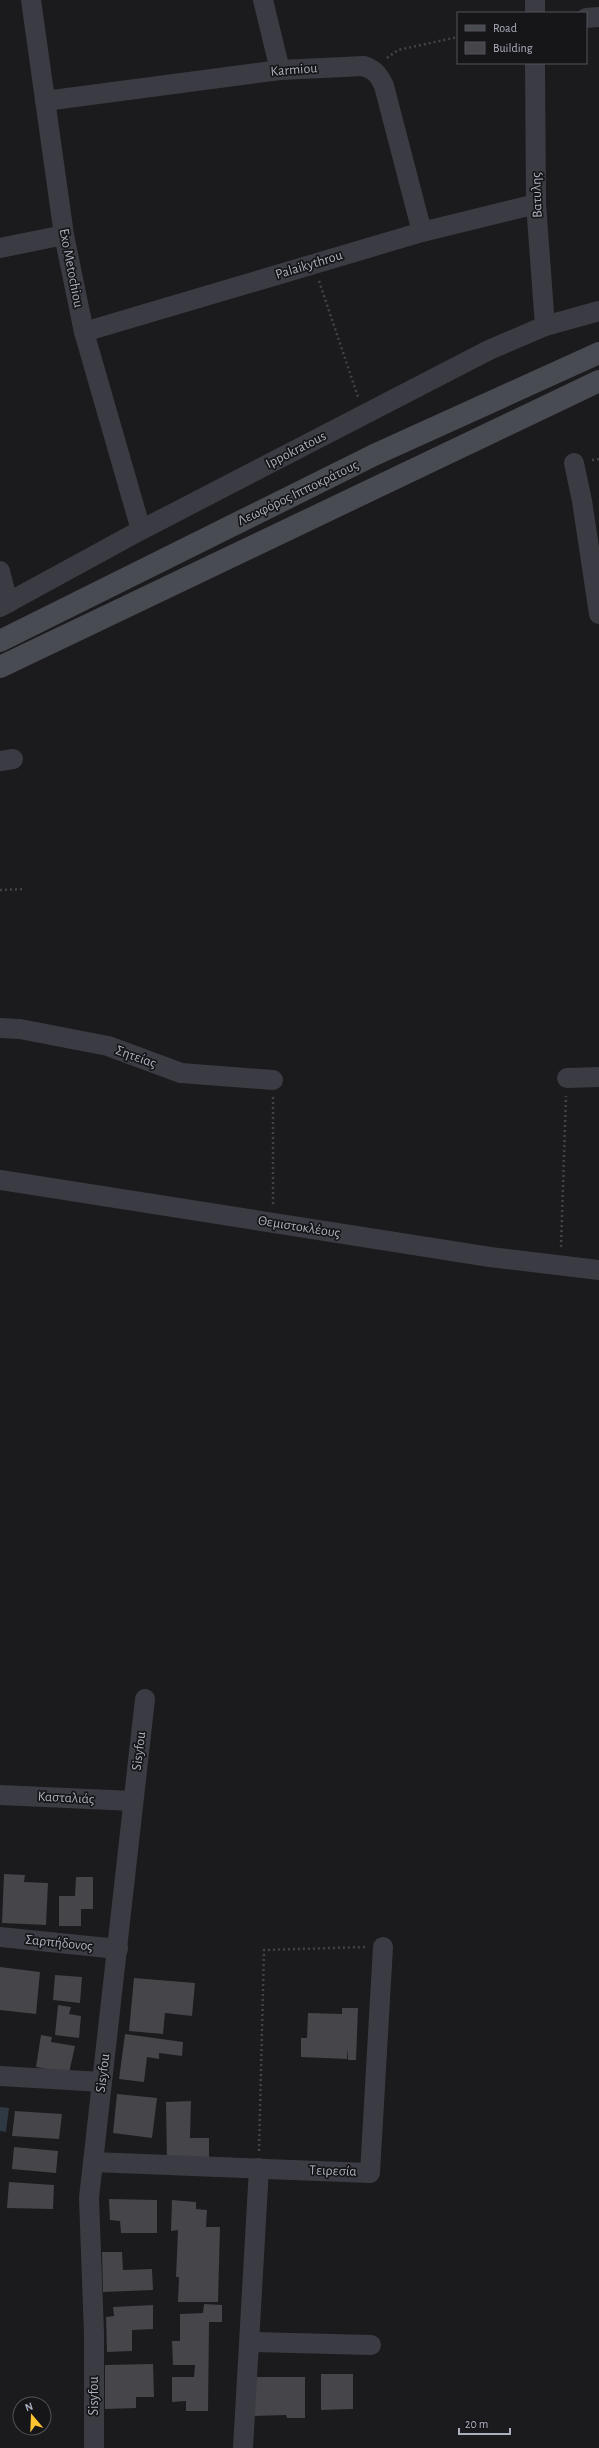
<svg xmlns="http://www.w3.org/2000/svg" width="599" height="2448" viewBox="0 0 599 2448" font-family="'Alegreya Sans',sans-serif">
  <style>
    .water { fill: #2f3943 }
    .building { fill: #45454a }
    .lines { fill: none; stroke-linecap: round; stroke-linejoin: round }
    .path { stroke: #41434a; stroke-width: 2.5; stroke-dasharray: 2 3; stroke-linecap: butt }
    .street { stroke: #3b3c43; stroke-width: 20 }
    .secondary { stroke: #494b53; stroke-width: 22 }
    .labels { text-anchor: middle; dominant-baseline: central; stroke-width: 3.5; stroke-linejoin: round; paint-order: stroke }
    .street-label { font-size: 14px; fill: #acb0be; stroke: #161518 }
  </style>
  <rect width="100%" height="100%" fill="#1b1a1d"/>
  <polygon class="water" points="0,2107 9,2108 6,2132 0,2131"/>
  <g class="building">
    <polygon points="4,1874 25,1875 24,1882 48,1883 46,1925 2,1923"/>
    <polygon points="76,1877 93,1877 93,1909 81,1909 81,1926 59,1926 59,1896 75,1896"/>
    <polygon points="0,1967 40,1972 36,2014 0,2010"/>
    <polygon points="55,1975 82,1977 80,2003 53,2000"/>
    <polygon points="134,1978 195,1983 192,2016 165,2013 163,2034 129,2031"/>
    <polygon points="58,2005 71,2007 69,2014 81,2016 79,2038 55,2035"/>
    <polygon points="342,2008 358,2008 356,2060 348,2060 348,2048 347,2059 301,2057 301,2038 307,2038 308,2013 342,2014"/>
    <polygon points="125,2034 183,2042 182,2056 159,2053 159,2059 147,2057 144,2082 119,2079"/>
    <polygon points="41,2035 52,2037 51,2042 75,2046 69,2073 36,2067"/>
    <polygon points="117,2094 157,2098 152,2138 113,2133"/>
    <polygon points="191,2101 190,2138 209,2138 209,2161 167,2161 166,2102"/>
    <polygon points="15,2111 62,2114 59,2139 12,2136"/>
    <polygon points="14,2147 58,2151 56,2173 12,2169"/>
    <polygon points="9,2182 54,2185 53,2209 7,2208"/>
    <polygon points="109,2199 157,2200 157,2233 121,2233 120,2221 110,2220"/>
    <polygon points="172,2200 196,2202 196,2209 207,2210 206,2227 220,2227 218,2302 178,2302 179,2277 176,2277 178,2230 171,2231"/>
    <polygon points="102,2252 122,2252 123,2270 152,2269 153,2290 103,2292"/>
    <polygon points="204,2304 222,2305 222,2322 209,2322 208,2411 186,2411 186,2401 172,2402 172,2377 194,2377 195,2365 173,2365 172,2341 180,2341 180,2314 203,2313"/>
    <polygon points="153,2305 153,2329 132,2330 132,2351 107,2352 106,2317 114,2316 113,2307"/>
    <polygon points="153,2364 154,2397 136,2397 136,2408 105,2409 105,2365"/>
    <polygon points="321,2374 353,2374 353,2409 321,2410"/>
    <polygon points="254,2377 305,2377 305,2418 287,2418 286,2415 254,2416"/>
  </g>
  <g class="lines">
    <g class="path">
      <polyline points="387,58 398,50 458,37"/>
      <polyline points="319,281 358,397"/>
      <polyline points="592,460 599,459"/>
      <polyline points="0,890 25,889"/>
      <polyline points="273,1097 273,1206"/>
      <polyline points="561,1247 566,1096"/>
      <polyline points="259,2151 264,1950 365,1947"/>
    </g>
    <g class="street">
      <polyline points="31,0 64,235 84,332 141,530"/>
      <polyline points="263,0 280,70"/>
      <polyline points="535,0 535,13"/>
      <polyline points="586,18 599,17"/>
      <polyline points="535,63 536,204 545,326"/>
      <path d="M45,101L280,70L364,66C375,70 379,75 384,86L422,232"/>
      <polyline points="0,248 64,235"/>
      <polyline points="84,332 422,232 536,204"/>
      <polyline points="574,463 582,501 599,614"/>
      <polyline points="0,571 8,603"/>
      <polyline points="0,607 141,530 489,350 545,326 599,311"/>
      <polyline points="0,761 13,759"/>
      <polyline points="0,1028 20,1029 108,1046 181,1073 273,1080"/>
      <polyline points="567,1078 599,1077"/>
      <polyline points="0,1180 490,1257 599,1270"/>
      <polyline points="0,1795 133,1801"/>
      <polyline points="0,1937 118,1949"/>
      <polyline points="0,2076 102,2082"/>
      <polyline points="93,2162 370,2173 383,1947"/>
      <polyline points="250,2342 371,2345"/>
      <polyline points="94,2448 94,2334 89,2198 145,1699"/>
      <polyline points="243,2448 259,2168"/>
    </g>
    <g class="secondary">
      <polyline points="0,641 374,455 599,353"/>
      <polyline points="0,667 599,381"/>
    </g>
  </g>
  <g class="labels">
    <g class="street-label">
      <text transform="translate(294 70) rotate(-4)">Karmiou</text>
      <text transform="translate(537 195) rotate(-92)">Βατυλης</text>
      <text transform="translate(309 265) rotate(-17)">Palaikythrou</text>
      <text transform="translate(71 268) rotate(79)">Exo Metochiou</text>
      <text transform="translate(296 450) rotate(-27)">Ippokratous</text>
      <text transform="translate(298 493) rotate(-26)">Λεωφόρος Ιπποκράτους</text>
      <text transform="translate(136 1057) rotate(20)">Σητείας</text>
      <text transform="translate(299 1227) rotate(9)">Θεμιστοκλέους</text>
      <text transform="translate(139 1751) rotate(-83)">Sisyfou</text>
      <text transform="translate(66 1798) rotate(3)">Κασταλιάς</text>
      <text transform="translate(59 1943) rotate(6)">Σαρπήδονος</text>
      <text transform="translate(103 2073) rotate(-83)">Sisyfou</text>
      <text transform="translate(333 2171) rotate(2)">Τειρεσία</text>
      <text transform="translate(94 2396) rotate(-90)">Sisyfou</text>
    </g>
  </g>
  <rect x="457" y="12" width="130" height="52" fill="#161518" stroke="#52535a"/>
  <rect x="465" y="25" width="20" height="6" fill="#494b53" stroke="#52535a"/>
  <text x="493" y="32" font-size="12" fill="#acb0be">Road</text>
  <rect x="465" y="42" width="20" height="12" fill="#45454a" stroke="#52535a"/>
  <text x="493" y="52" font-size="12" fill="#acb0be">Building</text>
  <g transform="translate(32 2416) rotate(341)"><circle r="19" fill="#161518" stroke="#52535a"/>
  <path d="M0-3L7 15L0 10L-7 15Z" fill="#ffc531"/>
  <text y="-6" font-size="11" font-weight="bold" text-anchor="middle" fill="#acb0be">N</text>
  </g>
  <path d="M459 2428v6h51v-6" fill="none" stroke="#acb0be" stroke-width="2"/>
  <text x="465" y="2428" font-size="12" fill="#acb0be" stroke="#161518" stroke-width="3" paint-order="stroke">20 m</text>
</svg>
